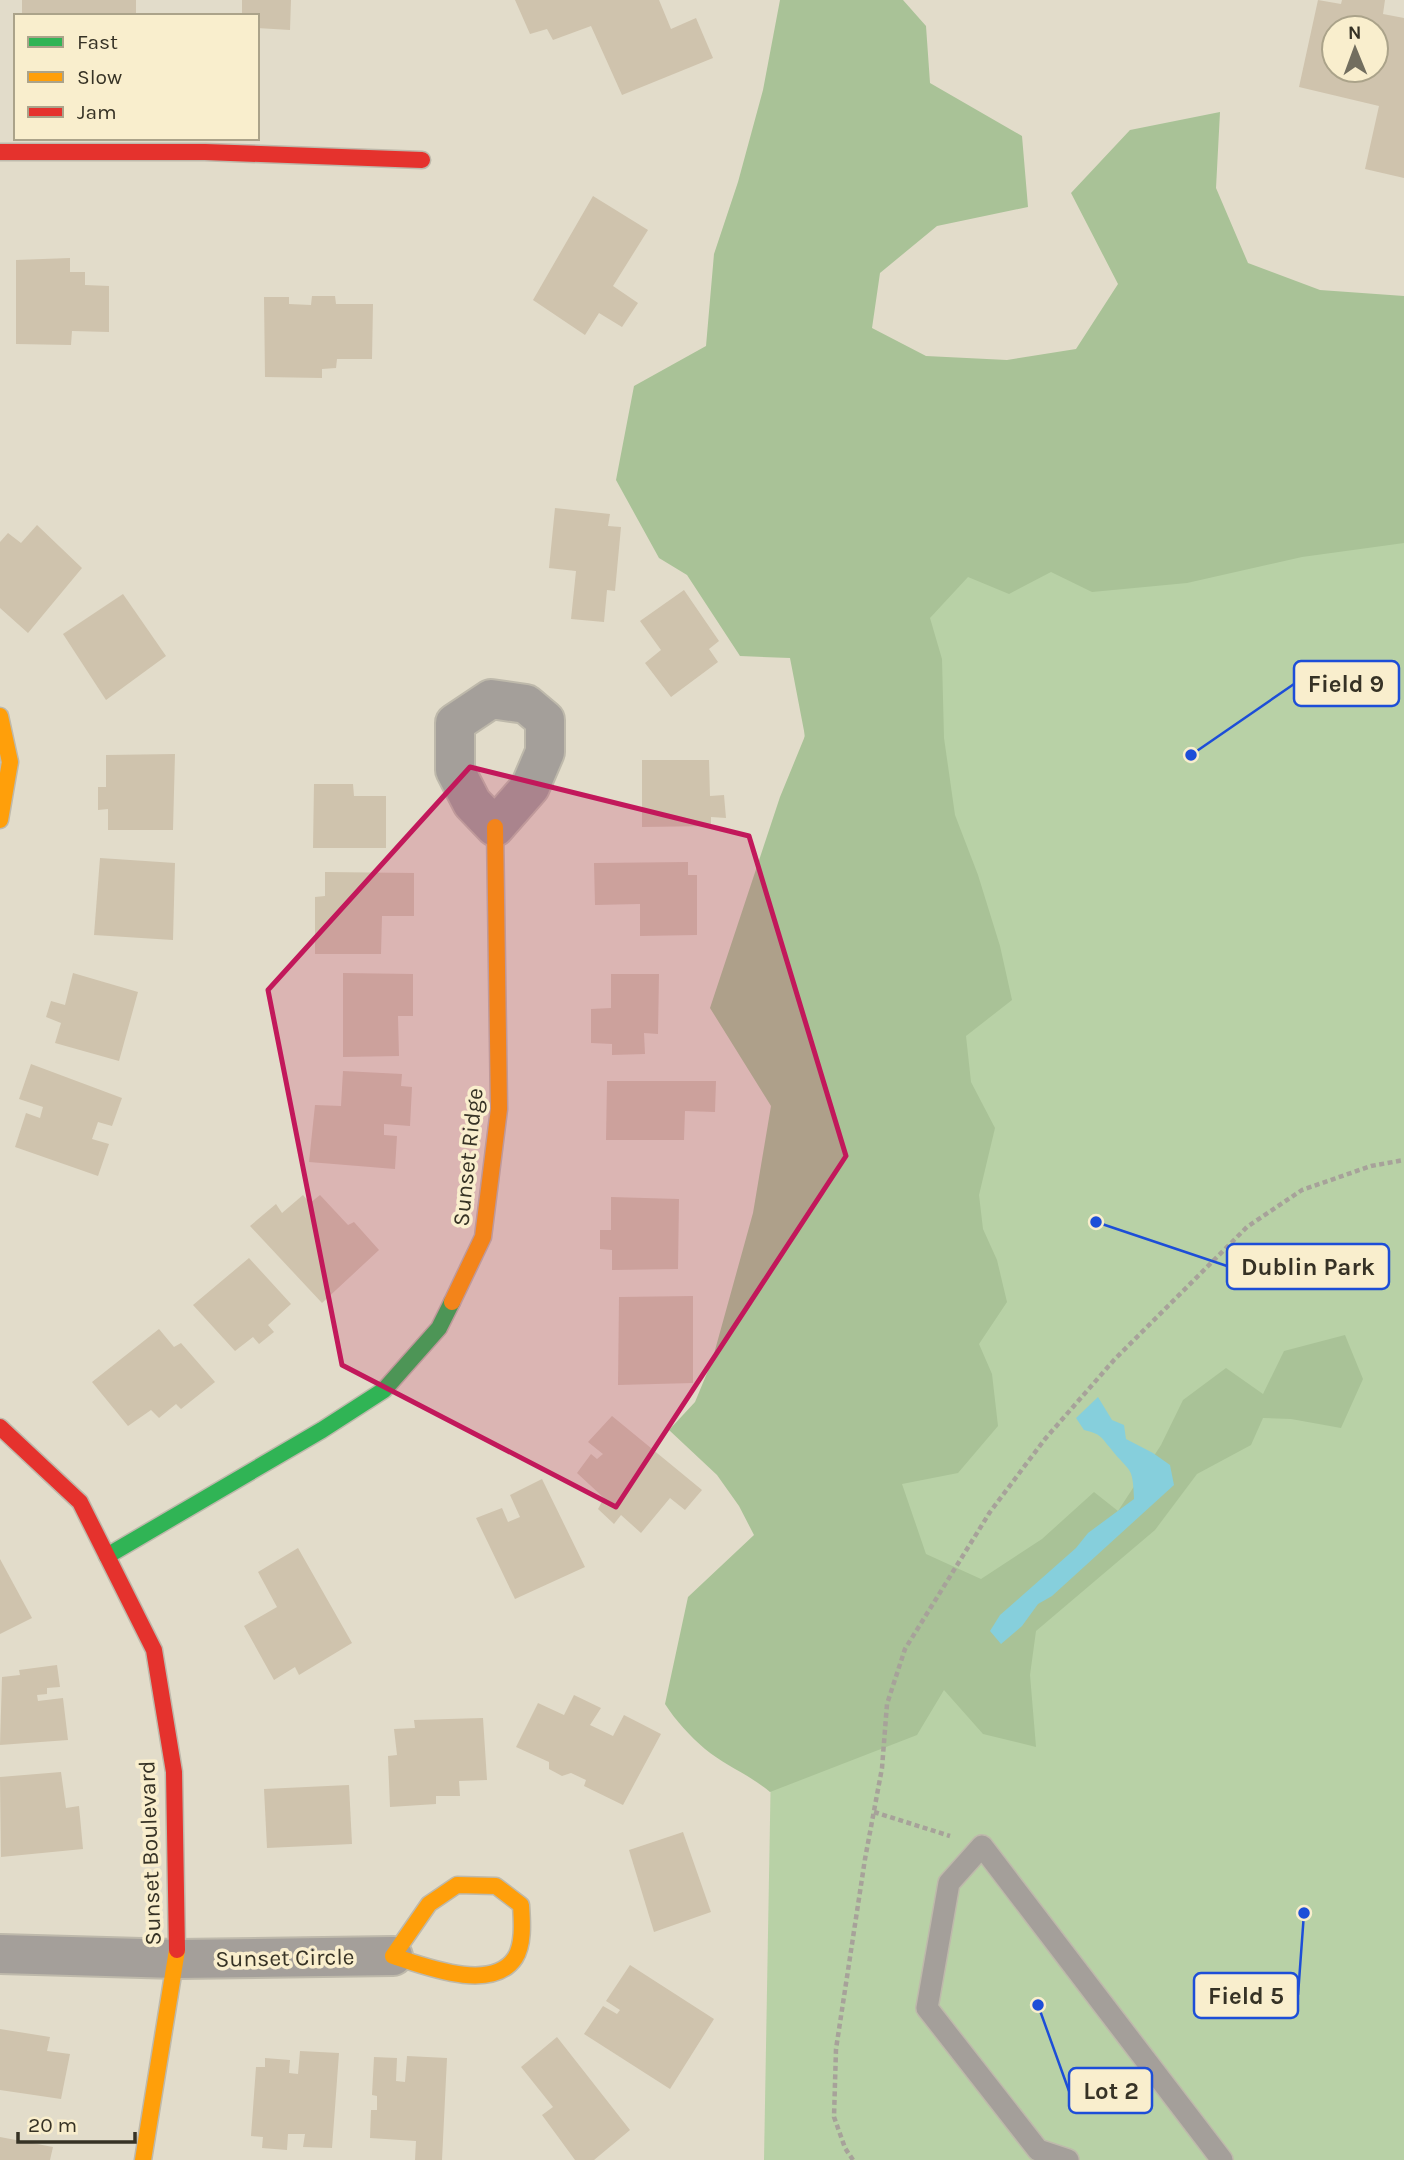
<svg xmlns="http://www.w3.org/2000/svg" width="1404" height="2160" viewBox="0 0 1404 2160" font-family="Karla,sans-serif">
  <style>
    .green { fill: #b8d1a6 }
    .forest { fill: #a9c297 }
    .water { fill: #86cfdc }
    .building { fill: #cfc3ad; fill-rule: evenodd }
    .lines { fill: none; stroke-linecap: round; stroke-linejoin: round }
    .lane-casing { stroke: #beb9ab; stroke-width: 24 }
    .street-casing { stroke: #beb9ab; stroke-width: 42 }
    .fast-casing { stroke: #beb9ab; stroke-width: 19 }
    .slow-casing { stroke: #beb9ab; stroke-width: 19 }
    .jam-casing { stroke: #beb9ab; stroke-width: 19 }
    .path { stroke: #a7a29a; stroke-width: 4.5; stroke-dasharray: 5 3.5; stroke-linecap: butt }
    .lane { stroke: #a49f9a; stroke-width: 21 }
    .street { stroke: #a49f9a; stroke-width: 38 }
    .fast { stroke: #30b455; stroke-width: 16 }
    .slow { stroke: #ff9f0a; stroke-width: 16 }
    .jam { stroke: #e5322d; stroke-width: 16 }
    .marked { fill: #c2185b; fill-opacity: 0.2; stroke: #c2185b; stroke-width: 5; stroke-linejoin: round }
    .labels { text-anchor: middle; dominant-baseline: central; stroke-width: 7; stroke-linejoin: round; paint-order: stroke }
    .street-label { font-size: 23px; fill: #363225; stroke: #f9eecd }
    .leader { fill: none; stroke: #1d4ed8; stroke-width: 2.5 }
    .callout-dot { fill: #1d4ed8; stroke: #f9eecd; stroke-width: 2.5 }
    .callout { fill: #f9eecd; stroke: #1d4ed8; stroke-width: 2.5 }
    .callout-label { font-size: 24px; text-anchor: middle; font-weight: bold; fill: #363225 }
  </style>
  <rect width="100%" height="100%" fill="#e2dcca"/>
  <polygon class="green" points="814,453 1404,455 1404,2160 764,2160 772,1707"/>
  <path class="forest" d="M780,0H903L926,26L930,83L1022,136L1028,207L937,226L880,273L872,328L926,356L1007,360L1076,349L1118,284L1071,193L1130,130L1220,112L1216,188L1248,263L1320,290L1404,296V543L1302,557L1187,583L1092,592L1051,572L1009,594L968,577L930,618L942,659L944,738L955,815L978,875L1000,946L1012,1000L966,1036L971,1082L995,1128L979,1195L983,1229L997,1260L1007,1302L979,1344L992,1374L998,1426L958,1473L902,1484L926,1554L981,1579L1042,1539L1094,1492L1118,1511L1161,1445L1183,1400L1226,1368L1263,1394L1284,1351L1345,1335L1363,1379L1341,1428L1291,1419L1263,1418L1251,1445L1197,1474L1155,1530L1036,1631L1030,1675L1036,1747L983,1734L944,1690L917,1735L770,1792C750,1775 724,1765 705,1749C690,1736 676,1721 665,1704L688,1597L754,1535L739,1506L717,1475L669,1430L695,1402L712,1361L753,1213L771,1106L710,1008L780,797L805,736L790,658L740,656L687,575L659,558L616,480L634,386L706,346L714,254L738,182L763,90Z"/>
  <path class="water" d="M1098,1397L1112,1420L1124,1425L1126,1439L1153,1453L1170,1465L1174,1485L1052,1596L1038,1604L1022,1626L1001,1644L990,1631L1000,1615L1076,1548L1088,1533L1134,1499C1133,1465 1130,1473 1111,1449C1101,1437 1101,1434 1084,1430L1076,1418Z"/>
  <g class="building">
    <rect x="22" y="0" width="114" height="16"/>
    <polygon points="242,0 291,0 290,30 257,28 257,16 242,16"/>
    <polygon points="515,0 659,0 671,29 696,18 713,58 622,95 591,26 553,40 547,29 530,34"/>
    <path d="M1318,0L1341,4L1342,0H1385L1383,14L1404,18V178L1365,169L1379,106L1299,87ZM1334,28H1376V70H1334Z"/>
    <polygon points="593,196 648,230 613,286 638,303 622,327 599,313 585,335 533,300"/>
    <polygon points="70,258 70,272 85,272 85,285 109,286 109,332 72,331 71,345 16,344 16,260"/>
    <polygon points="312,296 335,296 336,304 373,304 372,359 337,359 336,368 322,369 322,378 265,377 264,297 289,297 289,304 311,305"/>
    <polygon points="555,508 610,514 608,526 621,527 615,591 607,590 604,622 571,619 576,571 549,568"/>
    <polygon points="37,525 82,568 28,633 0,608 0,542 8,533 21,543"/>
    <polygon points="684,590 719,641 709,649 718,662 671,697 645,663 661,650 640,621"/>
    <polygon points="123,594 166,656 106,700 63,634"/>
    <polygon points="175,754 173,830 108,830 108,809 98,810 98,787 106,787 106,755"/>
    <polygon points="642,760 709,760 710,796 724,795 726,818 711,817 711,826 642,827"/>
    <polygon points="314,784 353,784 354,796 386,796 386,848 313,848"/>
    <polygon points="100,858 175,863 173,940 94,935"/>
    <polygon points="688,862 688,875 697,875 697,935 640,936 640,904 595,905 594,863"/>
    <polygon points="325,872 414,873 414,916 382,916 381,954 315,954 315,897 325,896"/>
    <polygon points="73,973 138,992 119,1061 55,1043 61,1023 46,1017 51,1001 65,1005"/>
    <polygon points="343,973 413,974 413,1016 398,1016 399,1056 343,1057"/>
    <polygon points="611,974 659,974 658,1034 644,1033 645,1054 612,1055 612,1044 591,1043 591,1009 611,1008"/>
    <polygon points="31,1064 122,1098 112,1126 98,1122 92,1139 109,1144 98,1176 15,1147 26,1113 40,1118 43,1107 19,1099"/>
    <polygon points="343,1071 402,1074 401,1086 412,1087 410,1126 384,1124 384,1135 397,1136 395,1169 309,1162 315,1105 341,1106"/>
    <polygon points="607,1081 716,1081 715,1112 685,1111 684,1140 606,1140"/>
    <polygon points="303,1195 310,1203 320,1195 348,1225 354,1222 379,1250 322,1303 250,1226 276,1204 282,1213"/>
    <polygon points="611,1197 679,1199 678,1269 612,1270 612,1250 600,1249 600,1230 611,1230"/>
    <polygon points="249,1258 291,1304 268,1325 274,1332 259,1344 253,1337 235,1351 193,1305"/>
    <polygon points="693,1296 693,1383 618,1385 619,1297"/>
    <polygon points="159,1329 174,1347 181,1343 215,1382 181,1409 176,1404 159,1418 151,1410 128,1426 92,1382"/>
    <polygon points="612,1416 702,1490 685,1510 670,1498 641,1533 621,1515 614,1524 598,1509 604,1498 577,1473 591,1454 597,1459 603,1454 588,1442"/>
    <polygon points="542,1479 585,1567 515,1599 476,1518 502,1508 508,1522 520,1517 510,1495"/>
    <polygon points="298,1548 352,1643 299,1675 295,1667 274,1680 244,1626 277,1607 258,1572"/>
    <polygon points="0,1559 32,1618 0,1634"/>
    <polygon points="57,1665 60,1687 47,1688 47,1694 37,1695 38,1701 63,1698 68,1740 0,1745 2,1677 20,1675 19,1670"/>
    <polygon points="574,1695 601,1708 590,1725 613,1736 624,1715 661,1734 623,1805 584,1786 586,1780 571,1773 562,1776 549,1769 549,1762 516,1747 538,1703 564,1715"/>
    <polygon points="483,1718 487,1780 459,1781 460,1796 436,1796 436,1804 390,1807 388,1756 397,1755 394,1729 415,1728 414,1720"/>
    <polygon points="61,1772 66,1808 79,1806 83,1849 1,1857 0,1777"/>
    <polygon points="349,1785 352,1844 267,1848 264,1789"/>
    <polygon points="683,1832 711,1912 654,1932 629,1850"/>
    <polygon points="630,1965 714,2019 670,2089 584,2034 603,2006 617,2014 620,2010 606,2001"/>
    <polygon points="0,2029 50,2037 47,2051 70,2054 61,2099 0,2090"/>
    <polygon points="557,2037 630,2130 594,2160 575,2160 542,2115 553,2107 521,2067"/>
    <polygon points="300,2051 339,2053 332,2148 303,2147 305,2134 288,2134 287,2150 262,2148 263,2137 251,2136 256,2067 265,2067 265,2058 290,2060 289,2073 298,2074"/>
    <polygon points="407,2056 447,2058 442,2160 415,2160 416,2141 370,2138 371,2110 377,2110 377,2096 372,2095 374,2057 397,2058 396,2081 405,2082"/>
    <polygon points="0,2137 53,2147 50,2160 0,2160"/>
  </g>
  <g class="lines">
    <g class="lane-casing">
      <polyline id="lane" points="1068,2160 1038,2150 927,2008 949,1883 982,1846 1222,2160"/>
    </g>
    <g class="street-casing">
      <g id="street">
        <polygon points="491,699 526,704 545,720 545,752 530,787 495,827 472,803 455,770 455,723"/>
        <polyline points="0,1954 177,1959 393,1956"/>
      </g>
    </g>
    <g class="fast-casing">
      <polyline id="fast" points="107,1556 322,1430 384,1390 439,1328 452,1302"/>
    </g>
    <g class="slow-casing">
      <g id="slow">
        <polyline points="0,716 10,762 0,820"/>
        <polyline points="452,1302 483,1237 499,1109 495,827"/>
        <path d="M457,1885L496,1886L521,1905C522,1921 524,1944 515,1958C492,1993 424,1966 393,1956L429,1904Z"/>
        <polyline points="143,2160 177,1950"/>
      </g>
    </g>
    <g class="jam-casing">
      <g id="jam">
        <polyline points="0,152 205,152 422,160"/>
        <polyline points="0,1427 80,1502 154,1650 174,1772 177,1950"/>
      </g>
    </g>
    <g class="path">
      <polyline points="874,1812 950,1836"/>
      <polyline points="853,2160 845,2148 834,2117 836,2049 865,1859 882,1768 887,1704 905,1649 990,1512 1045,1439 1114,1360 1247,1227 1302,1190 1371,1166 1404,1160"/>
    </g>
    <use href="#lane" class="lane"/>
    <use href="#street" class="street"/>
    <use href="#fast" class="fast"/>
    <use href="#slow" class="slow"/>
    <use href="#jam" class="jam"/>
  </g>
  <path class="marked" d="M470,767L749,836L846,1156L616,1507L342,1365L268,990Z"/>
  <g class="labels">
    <g class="street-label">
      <text transform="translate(468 1157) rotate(-84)">Sunset Ridge</text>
      <text transform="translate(150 1853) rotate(-92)">Sunset Boulevard</text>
      <text transform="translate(285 1958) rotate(-1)">Sunset Circle</text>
    </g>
  </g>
  <path class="leader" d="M1191 755L1294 684M1096 1222L1227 1266M1304 1913L1298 1995M1038 2005L1069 2091"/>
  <g class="callout-dot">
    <circle cx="1191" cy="755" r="7"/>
    <circle cx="1096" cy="1222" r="7"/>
    <circle cx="1304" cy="1913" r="7"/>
    <circle cx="1038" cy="2005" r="7"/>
  </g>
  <g class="callout">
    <rect x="1294" y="661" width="105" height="45" rx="7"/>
    <rect x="1227" y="1244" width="162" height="45" rx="7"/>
    <rect x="1194" y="1973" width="104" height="45" rx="7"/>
    <rect x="1069" y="2068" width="83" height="45" rx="7"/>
  </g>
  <g class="callout-label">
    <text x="1346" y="692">Field 9</text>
    <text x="1308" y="1275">Dublin Park</text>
    <text x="1246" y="2004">Field 5</text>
    <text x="1111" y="2099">Lot 2</text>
  </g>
  <rect x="14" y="14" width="245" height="126" fill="#f9eecd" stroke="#aba38a" stroke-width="2"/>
  <rect x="28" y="37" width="35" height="10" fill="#30b455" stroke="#aba38a" stroke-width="2"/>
  <text x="77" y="49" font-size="21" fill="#363225">Fast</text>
  <rect x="28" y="72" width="35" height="10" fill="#ff9f0a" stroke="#aba38a" stroke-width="2"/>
  <text x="77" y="84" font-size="21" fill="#363225">Slow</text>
  <rect x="28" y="107" width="35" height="10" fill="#e5322d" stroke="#aba38a" stroke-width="2"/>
  <text x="77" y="119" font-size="21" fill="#363225">Jam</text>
  <g transform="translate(1355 49) rotate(359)"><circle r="33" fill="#f9eecd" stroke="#aba38a" stroke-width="2"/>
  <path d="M0-5L12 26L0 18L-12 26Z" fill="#726e5f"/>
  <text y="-10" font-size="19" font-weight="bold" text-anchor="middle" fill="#363225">N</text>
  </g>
  <path d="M18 2132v10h117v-10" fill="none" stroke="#363225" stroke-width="3.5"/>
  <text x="28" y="2132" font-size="21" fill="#363225" stroke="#f9eecd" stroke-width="5" paint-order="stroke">20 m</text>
</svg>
